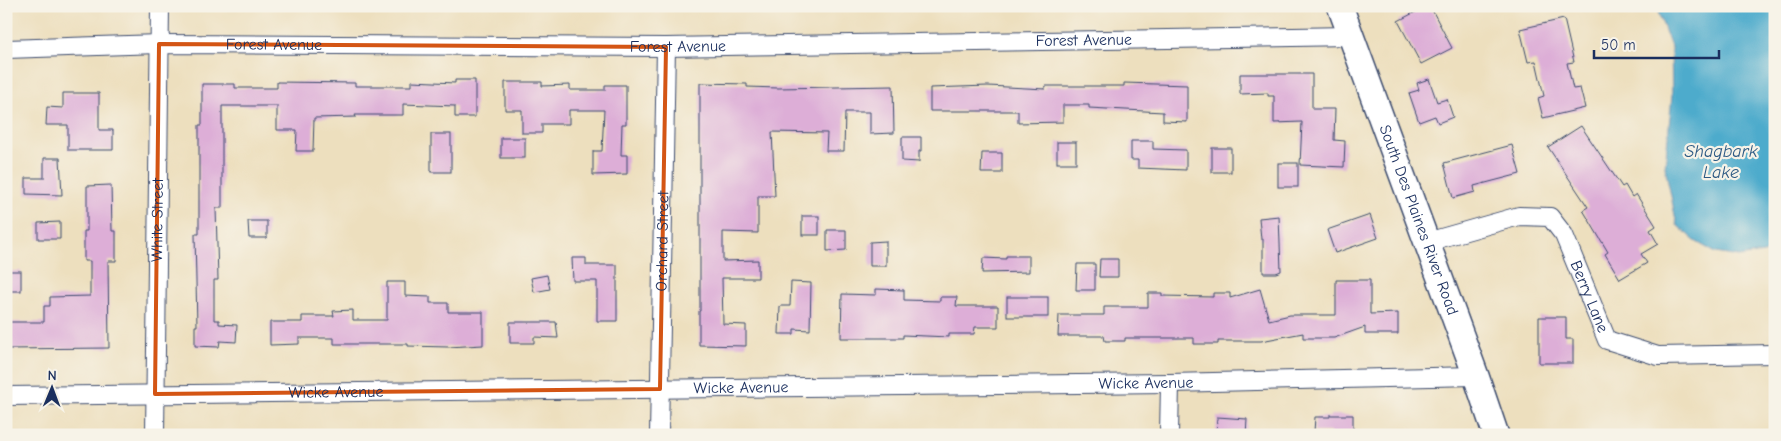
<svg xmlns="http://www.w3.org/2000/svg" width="1781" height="441" viewBox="0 0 1781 441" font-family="'Comic Neue',sans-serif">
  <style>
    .water { fill: #4eabcc; stroke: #346d95 }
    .building { fill: #ddaed7 }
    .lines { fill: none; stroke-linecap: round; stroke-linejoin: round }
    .minor-casing { stroke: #3a496c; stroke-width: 20 }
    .secondary-casing { stroke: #3a496c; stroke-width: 28 }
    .minor { stroke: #fff; stroke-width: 18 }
    .secondary { stroke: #fff; stroke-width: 25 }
    .marked { fill: none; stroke: #d45514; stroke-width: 4; stroke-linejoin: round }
    .labels { text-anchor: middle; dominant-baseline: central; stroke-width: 4.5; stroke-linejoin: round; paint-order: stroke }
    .street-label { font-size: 16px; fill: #1b2f5e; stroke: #f7f3e8 }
    .water-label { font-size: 18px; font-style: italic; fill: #2d5a84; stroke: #f7f3e8 }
  </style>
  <rect width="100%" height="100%" fill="#f7f3e8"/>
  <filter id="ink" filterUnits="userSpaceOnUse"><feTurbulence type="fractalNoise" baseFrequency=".02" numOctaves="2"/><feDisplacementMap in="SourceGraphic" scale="10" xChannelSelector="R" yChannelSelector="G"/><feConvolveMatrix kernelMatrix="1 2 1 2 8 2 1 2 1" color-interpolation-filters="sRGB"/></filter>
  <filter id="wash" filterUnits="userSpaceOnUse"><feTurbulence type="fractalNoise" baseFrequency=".0096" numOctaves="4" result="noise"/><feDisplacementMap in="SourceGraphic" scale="20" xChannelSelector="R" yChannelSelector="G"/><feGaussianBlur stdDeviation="1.12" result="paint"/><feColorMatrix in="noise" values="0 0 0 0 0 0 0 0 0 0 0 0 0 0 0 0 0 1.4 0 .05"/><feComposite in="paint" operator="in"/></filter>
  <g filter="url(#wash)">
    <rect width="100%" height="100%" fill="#eddfbe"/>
    <polygon class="water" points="1656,6 1775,6 1775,251 1739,257 1716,253 1695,241 1677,225 1665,167 1672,96 1671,47"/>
    <g id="blocks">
      <g class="building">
        <polygon points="1427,6 1430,6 1452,48 1421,64 1398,21"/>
        <polygon points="1564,19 1574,62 1567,63 1573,89 1580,88 1585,108 1543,118 1538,98 1544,96 1536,61 1528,62 1520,29"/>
        <polygon points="1240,74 1312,74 1312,109 1335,109 1334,140 1345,141 1344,167 1300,165 1302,122 1274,123 1274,96 1268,96 1268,93 1240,94"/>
        <polygon points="1429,79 1437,102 1447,99 1453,117 1438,123 1435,116 1419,122 1409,93 1419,90 1417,83"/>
        <polygon points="455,80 475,80 475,117 455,117 455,106 403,104 403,115 355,115 356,117 314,118 313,151 296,151 297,130 277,130 277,106 222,106 222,208 216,208 218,280 214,280 214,320 219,320 219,324 237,325 236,342 220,341 219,347 195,346 195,326 197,326 195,234 199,234 199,125 202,125 202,84 235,84 235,88 277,88 277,82 355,83 355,86 412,86 412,81 455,83"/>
        <polygon points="505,82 542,82 542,86 570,85 570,90 605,90 605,85 626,85 626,124 622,124 621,155 627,155 627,174 593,175 593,151 602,151 604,110 569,110 569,124 542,124 542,133 522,133 522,110 505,110"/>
        <polygon points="700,83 747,84 747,87 778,88 893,86 894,133 870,134 870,112 845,112 844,151 826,151 827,133 772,132 775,196 758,196 758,233 723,232 723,261 758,260 758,278 722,278 723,324 746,325 746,346 699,345 699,311 700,311"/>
        <polygon points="1124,83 1187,85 1187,122 1163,121 1163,112 1089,108 1089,105 1063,105 1063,122 1018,123 1018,111 930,111 930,88 988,86 1045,89 1045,86 1124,86"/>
        <polygon points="63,93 99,93 99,130 113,130 113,150 68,150 68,125 46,125 47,107 63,108"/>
        <polygon points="1581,126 1622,187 1625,185 1632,197 1636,194 1656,226 1650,230 1658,244 1641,254 1647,263 1620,279 1605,254 1608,252 1583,210 1588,207 1548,147"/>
        <rect x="431" y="134" width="20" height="38"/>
        <polygon points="902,137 921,137 921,151 919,151 919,162 902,161"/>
        <rect x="501" y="138" width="24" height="20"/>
        <polygon points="1131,141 1153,141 1153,149 1186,150 1186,170 1138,168 1138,160 1131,160"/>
        <rect x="1057" y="142" width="19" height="21"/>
        <polygon points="1512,145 1520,174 1474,186 1475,192 1453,198 1444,163"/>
        <rect x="1212" y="148" width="19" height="24"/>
        <polygon points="982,153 1002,153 1002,173 981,173"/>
        <polygon points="44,158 60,158 62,195 26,194 26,178 44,178"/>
        <rect x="1278" y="163" width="20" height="24"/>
        <polygon points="111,185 112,231 116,231 116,261 108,261 109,348 6,349 6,322 44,322 44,306 50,306 50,297 90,296 90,261 84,261 84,231 87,231 87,186"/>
        <polygon points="1370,215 1378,238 1335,253 1327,230"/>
        <rect x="802" y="216" width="17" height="19"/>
        <polygon points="1279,216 1281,271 1276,273 1263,273 1263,239 1261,239 1259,218"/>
        <polygon points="248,221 267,221 267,238 249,238"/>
        <polygon points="60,222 60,239 38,239 38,223"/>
        <polygon points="827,230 846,230 846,250 827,251"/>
        <polygon points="886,241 886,266 870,266 870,242"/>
        <polygon points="1006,256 1029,256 1029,272 982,273 983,258 1006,259"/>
        <polygon points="572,258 586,258 586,265 617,265 617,321 597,321 597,281 573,281"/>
        <polygon points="1100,259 1118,259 1118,277 1099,277"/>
        <polygon points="1077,264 1095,264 1095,290 1076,290"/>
        <rect x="6" y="271" width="15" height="20"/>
        <polygon points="547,275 550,289 534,292 531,278"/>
        <polygon points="1336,280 1370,280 1370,314 1398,313 1398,334 1365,334 1365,327 1334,338 1303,338 1303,333 1261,341 1218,341 1218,344 1194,344 1194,338 1125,338 1125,341 1105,341 1104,336 1058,336 1059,315 1104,315 1104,307 1148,307 1148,293 1162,293 1162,296 1213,297 1213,293 1230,293 1230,298 1260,289 1269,320 1290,315 1336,315"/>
        <polygon points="387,282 405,282 405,296 430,297 430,303 448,303 448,312 483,312 483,345 448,347 408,346 408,344 334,344 334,338 299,338 299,344 270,345 270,322 302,322 302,316 334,316 333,311 353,310 353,320 387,320"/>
        <polygon points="791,282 811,283 810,330 794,329 794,334 779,334 780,306 790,306"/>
        <polygon points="876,289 904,290 904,300 940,301 940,297 957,297 956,306 998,306 998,327 975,327 974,334 949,334 949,337 903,335 903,338 841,338 842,294 876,295"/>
        <rect x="1007" y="297" width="41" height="20"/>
        <polygon points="1539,317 1566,317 1566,339 1573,339 1573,363 1539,363"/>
        <polygon points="510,322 556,322 558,338 534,337 534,343 510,343"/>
        <polygon points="1330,415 1353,415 1353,435 1330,435 1330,432 1314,432 1315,417 1330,417"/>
        <polygon points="1217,417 1247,419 1246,435 1216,435"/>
      </g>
    </g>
  </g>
  <g filter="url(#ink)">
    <use href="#blocks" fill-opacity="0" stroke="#3a496c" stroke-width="1"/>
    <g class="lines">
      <g class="minor-casing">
        <g id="minor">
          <path id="s1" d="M6,49L159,44L666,47L1350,36"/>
          <path id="s2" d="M1427,242L1519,216L1550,217L1564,235L1607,340L1658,356L1775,354"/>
          <path id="s3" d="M6,396L1170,383L1476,376"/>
          <path id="s4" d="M155,435L160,6"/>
          <path id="s5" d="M659,435L666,47"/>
          <polyline points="1169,435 1170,383"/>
        </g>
      </g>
      <g class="secondary-casing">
        <g id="secondary">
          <path id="s6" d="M1340,6L1476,376L1496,435"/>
        </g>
      </g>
      <use href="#minor" class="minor"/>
      <use href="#secondary" class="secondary"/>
    </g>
  </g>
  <path class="marked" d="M159,44L666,47L660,389L155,394Z"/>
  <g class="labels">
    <g class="street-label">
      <text stroke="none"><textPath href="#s1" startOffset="1078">Forest Avenue</textPath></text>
      <text stroke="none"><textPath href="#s1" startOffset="268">Forest Avenue</textPath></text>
      <text stroke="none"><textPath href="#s1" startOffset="672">Forest Avenue</textPath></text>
      <text stroke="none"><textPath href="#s6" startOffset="228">South Des Plaines River Road</textPath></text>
      <text stroke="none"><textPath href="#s4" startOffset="215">White Street</textPath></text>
      <text stroke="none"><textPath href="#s5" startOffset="194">Orchard Street</textPath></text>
      <text stroke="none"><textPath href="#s2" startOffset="216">Berry Lane</textPath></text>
      <text stroke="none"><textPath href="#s3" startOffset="1140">Wicke Avenue</textPath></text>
      <text stroke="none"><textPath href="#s3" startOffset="735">Wicke Avenue</textPath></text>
      <text stroke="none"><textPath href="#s3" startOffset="330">Wicke Avenue</textPath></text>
    </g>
    <g class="water-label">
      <text x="1721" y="151">Shagbark<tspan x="1721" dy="21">Lake</tspan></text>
    </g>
  </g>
  <rect width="1781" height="441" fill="none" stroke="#f7f3e8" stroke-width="25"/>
  <g transform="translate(52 388) rotate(1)" stroke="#f7f3e8" stroke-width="4" paint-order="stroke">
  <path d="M0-4L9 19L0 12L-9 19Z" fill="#1b2f5e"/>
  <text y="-8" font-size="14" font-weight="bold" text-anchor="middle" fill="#1b2f5e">N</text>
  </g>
  <path d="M1594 50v8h125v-8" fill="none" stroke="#1b2f5e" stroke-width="2.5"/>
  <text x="1601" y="50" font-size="15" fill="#1b2f5e" stroke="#f7f3e8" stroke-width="4" paint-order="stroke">50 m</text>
</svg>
